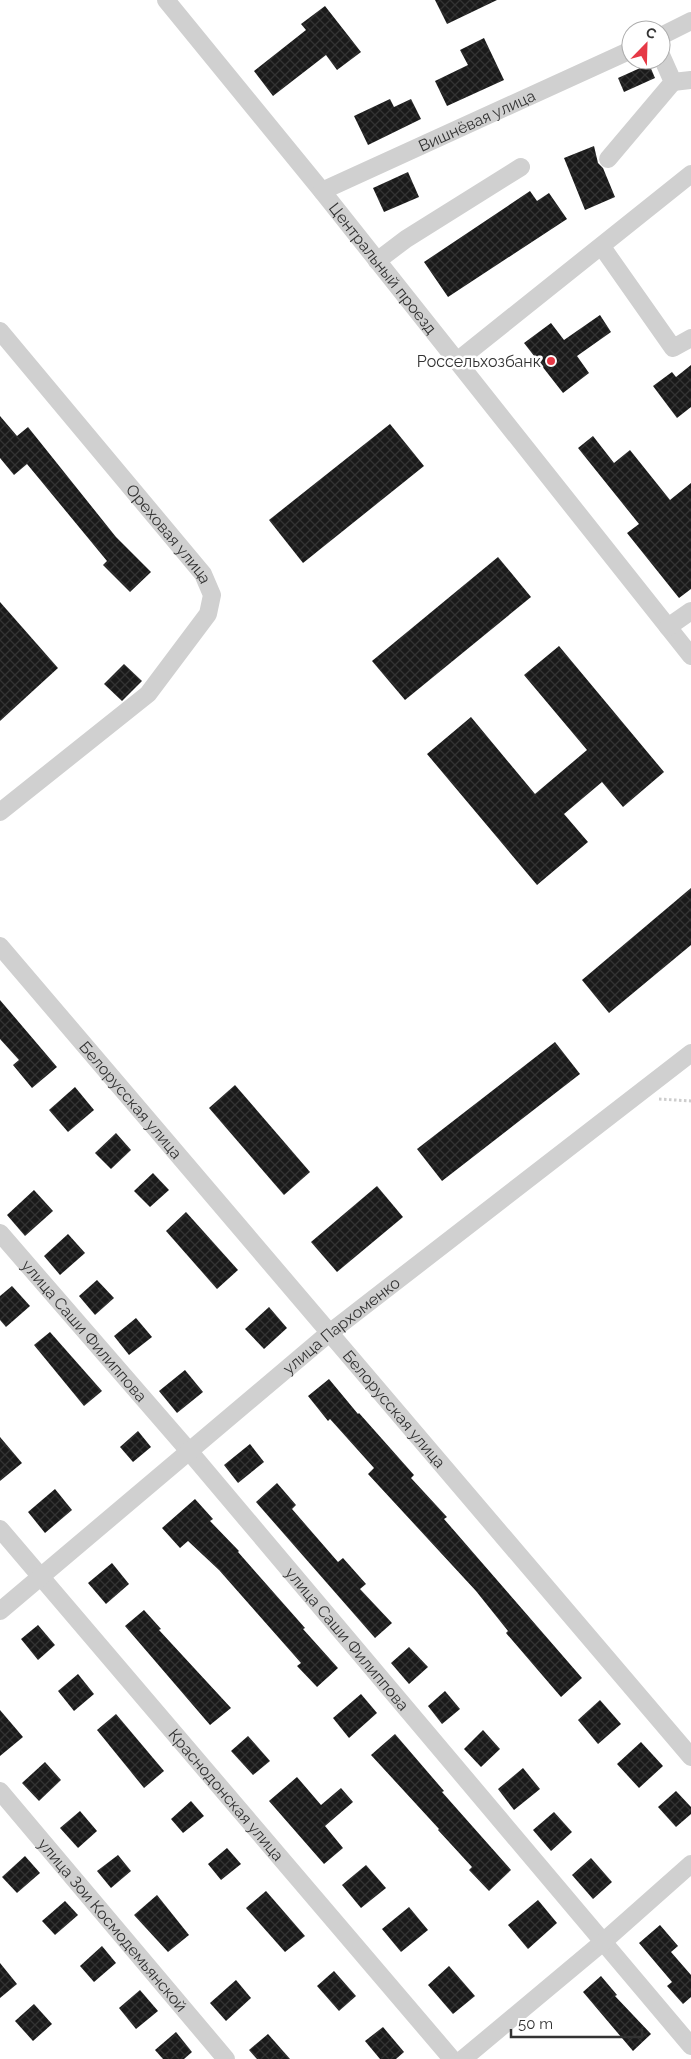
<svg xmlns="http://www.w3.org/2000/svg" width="691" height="2059" viewBox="0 0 691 2059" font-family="Raleway,sans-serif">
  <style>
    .building { fill: url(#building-cross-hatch) }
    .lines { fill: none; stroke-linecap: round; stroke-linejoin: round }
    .path { stroke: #cdcdcd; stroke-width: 3; stroke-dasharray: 2.5 2.5; stroke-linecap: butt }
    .minor { stroke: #d0d0d0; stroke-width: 18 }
    .poi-dot { fill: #e63946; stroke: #fff; stroke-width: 2 }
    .labels { text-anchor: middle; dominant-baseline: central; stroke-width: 5; stroke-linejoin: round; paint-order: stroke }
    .street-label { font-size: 16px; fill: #333; stroke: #fff }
    .poi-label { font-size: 16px; fill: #333; stroke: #fff; text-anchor: end }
  </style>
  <defs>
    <pattern id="building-cross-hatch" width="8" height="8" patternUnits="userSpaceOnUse" patternTransform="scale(1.25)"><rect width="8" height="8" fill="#1a1a1a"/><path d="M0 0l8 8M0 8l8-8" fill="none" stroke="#333"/></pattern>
  </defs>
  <rect width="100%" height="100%" fill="#fff"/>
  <g class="building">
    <polygon points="435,0 497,0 447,24"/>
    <polygon points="325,6 361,52 337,70 326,55 273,96 254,71 306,30 301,24"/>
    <polygon points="484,38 504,80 447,106 435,81 468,65 460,50"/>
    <polygon points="649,64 655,78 624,92 618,78"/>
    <polygon points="390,99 394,107 411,99 421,119 368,145 354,116"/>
    <polygon points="594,146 598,163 603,168 615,197 585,210 564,158"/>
    <polygon points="408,172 419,197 384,212 373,188"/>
    <polygon points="530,191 537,201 549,193 567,219 448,297 424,262"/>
    <polygon points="600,315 611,332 577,356 589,373 563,393 524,343 551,323 564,340"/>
    <polygon points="691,365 691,407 677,418 653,386 672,372 676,377"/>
    <polygon points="0,416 17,436 28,427 116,537 151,572 130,592 103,565 107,561 27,464 14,475 0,458"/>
    <polygon points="390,424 424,466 303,563 269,520"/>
    <polygon points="593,436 614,463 630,450 670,500 691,483 691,589 679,598 627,533 639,524 578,448"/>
    <polygon points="498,557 531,597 405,700 372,661"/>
    <polygon points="0,602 58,668 0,721"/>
    <polygon points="559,646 664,772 623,807 602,782 564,814 588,842 537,885 427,754 471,717 535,794 587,750 524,675"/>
    <polygon points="124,664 142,681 122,701 104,684"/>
    <polygon points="691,888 691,945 609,1013 582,980"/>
    <polygon points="0,1000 57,1067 32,1088 13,1065 19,1060 0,1039"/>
    <polygon points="555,1042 580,1074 442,1181 417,1149"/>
    <polygon points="235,1085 310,1172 284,1195 209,1108"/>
    <polygon points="75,1087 94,1110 68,1132 49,1110"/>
    <polygon points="116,1133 131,1150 111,1169 95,1153"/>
    <polygon points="153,1173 169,1190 150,1207 134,1191"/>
    <polygon points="377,1186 403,1217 337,1272 311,1242"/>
    <polygon points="34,1190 53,1211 25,1236 7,1215"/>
    <polygon points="186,1212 238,1270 217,1289 166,1231"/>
    <polygon points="68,1234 85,1253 60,1275 44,1256"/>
    <polygon points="97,1280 114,1298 95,1315 79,1296"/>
    <polygon points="12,1286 30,1306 6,1327 0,1320 0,1296"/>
    <polygon points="269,1307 287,1328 264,1349 245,1329"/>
    <polygon points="136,1318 152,1337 129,1355 114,1336"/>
    <polygon points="50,1332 102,1391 84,1406 34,1345"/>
    <polygon points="185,1370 203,1392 177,1413 159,1391"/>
    <polygon points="329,1379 358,1414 359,1413 414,1475 411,1478 447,1517 444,1519 582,1678 561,1697 506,1633 508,1631 476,1591 368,1474 374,1468 330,1419 328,1421 308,1396"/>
    <polygon points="138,1431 151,1447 133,1462 120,1447"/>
    <polygon points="0,1437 22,1463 0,1481"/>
    <polygon points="250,1444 264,1462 238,1483 224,1465"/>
    <polygon points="277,1483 296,1505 292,1509 338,1562 343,1558 366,1584 360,1589 392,1623 375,1638 256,1502"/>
    <polygon points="55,1489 72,1510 45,1533 28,1512"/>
    <polygon points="195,1499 213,1519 210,1521 239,1551 238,1552 305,1628 303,1629 338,1668 317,1687 297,1666 301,1663 219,1570 188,1541 180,1548 162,1528"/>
    <polygon points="112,1563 129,1584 106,1604 88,1583"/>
    <polygon points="144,1610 161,1629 159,1630 231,1708 210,1725 125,1626"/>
    <polygon points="38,1625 55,1645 38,1660 21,1639"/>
    <polygon points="409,1647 428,1667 409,1684 391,1663"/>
    <polygon points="78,1674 94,1694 74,1711 58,1691"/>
    <polygon points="445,1691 460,1709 442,1724 428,1706"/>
    <polygon points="361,1694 377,1713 349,1738 333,1718"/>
    <polygon points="600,1700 621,1724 598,1744 578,1720"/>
    <polygon points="0,1710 23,1737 0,1756"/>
    <polygon points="116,1714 164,1771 144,1788 97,1730"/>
    <polygon points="483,1730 500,1749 481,1767 464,1749"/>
    <polygon points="395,1734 444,1791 442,1792 511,1870 489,1891 469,1870 472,1867 438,1830 439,1829 371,1755"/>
    <polygon points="248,1736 270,1761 253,1775 231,1751"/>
    <polygon points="641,1742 663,1766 639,1788 617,1764"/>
    <polygon points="45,1762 61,1780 39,1801 22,1783"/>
    <polygon points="523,1768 540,1789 514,1810 498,1789"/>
    <polygon points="297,1777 321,1805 341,1788 353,1802 325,1826 343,1848 324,1864 269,1801"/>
    <polygon points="676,1791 691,1807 691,1814 676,1827 658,1807"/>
    <polygon points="191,1801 204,1816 183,1833 171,1819"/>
    <polygon points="80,1811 97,1831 78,1848 60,1828"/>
    <polygon points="554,1812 572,1832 551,1851 533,1830"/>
    <polygon points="227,1848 241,1864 221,1880 208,1864"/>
    <polygon points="118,1855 131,1871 111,1888 97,1871"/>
    <polygon points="25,1856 40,1873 17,1893 2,1877"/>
    <polygon points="591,1858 612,1882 593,1899 572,1875"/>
    <polygon points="366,1865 386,1888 361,1908 342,1885"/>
    <polygon points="266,1891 305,1936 285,1952 246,1908"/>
    <polygon points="157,1895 189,1935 168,1952 134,1915"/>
    <polygon points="538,1900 557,1923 528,1949 508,1925"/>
    <polygon points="65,1901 78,1915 55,1935 42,1921"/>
    <polygon points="409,1907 428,1930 401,1952 382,1929"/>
    <polygon points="660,1925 678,1946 671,1952 691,1975 691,1997 683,2004 667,1986 672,1982 639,1943"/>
    <polygon points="102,1946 116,1963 94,1982 80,1966"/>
    <polygon points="0,1963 17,1984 0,1998"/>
    <polygon points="449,1966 475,1996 453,2014 428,1985"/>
    <polygon points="334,1971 356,1996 339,2011 317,1986"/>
    <polygon points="601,1976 617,1995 615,1996 651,2034 633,2051 583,1992"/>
    <polygon points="236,1980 251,1998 226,2021 210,2003"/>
    <polygon points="140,1990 158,2011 136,2029 119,2008"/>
    <polygon points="34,2004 52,2024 33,2041 15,2021"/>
    <polygon points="383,2027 404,2052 396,2059 380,2059 365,2041"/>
    <polygon points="176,2032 192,2052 184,2059 163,2059 155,2050"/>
    <polygon points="268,2034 290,2059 257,2059 249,2050"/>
  </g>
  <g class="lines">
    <polyline class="path" points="659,1099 691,1101"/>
    <g class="minor">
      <path id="s1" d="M166,0L322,191L691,656"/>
      <polyline points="661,36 691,21"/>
      <polyline points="673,82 691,80"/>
      <polyline points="608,159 673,82 661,55"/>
      <path id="s2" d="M322,191L631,50"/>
      <polyline points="602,247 673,348 691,338"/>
      <polyline points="377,261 406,239 521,167"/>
      <path id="s3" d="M0,331L203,574L212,595L208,614L148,694L0,812"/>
      <polyline points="457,361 691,174"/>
      <polyline points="668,627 691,611"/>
      <path id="s4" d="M0,946L691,1757"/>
      <path id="s5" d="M0,1233L189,1451L691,2046"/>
      <path id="s6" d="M0,1529L452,2059"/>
      <path id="s7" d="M0,1611L328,1334L691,1053"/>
      <path id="s8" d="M0,1791L226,2059"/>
      <polyline points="463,2059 603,1942 691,1864"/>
    </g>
  </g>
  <circle class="poi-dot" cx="551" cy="361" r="5"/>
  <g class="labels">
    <g class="street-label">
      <text stroke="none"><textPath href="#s2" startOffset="170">Вишнёвая улица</textPath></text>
      <text stroke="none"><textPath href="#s1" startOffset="345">Центральный проезд</textPath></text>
      <text stroke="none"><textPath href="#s3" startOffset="264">Ореховая улица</textPath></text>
      <text stroke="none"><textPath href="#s4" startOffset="202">Белорусская улица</textPath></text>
      <text stroke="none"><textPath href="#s7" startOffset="445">улица Пархоменко</textPath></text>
      <text stroke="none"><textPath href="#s5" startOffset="129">улица Саши Филиппова</textPath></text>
      <text stroke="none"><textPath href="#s4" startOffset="608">Белорусская улица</textPath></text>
      <text stroke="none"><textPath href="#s5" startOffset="534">улица Саши Филиппова</textPath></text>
      <text stroke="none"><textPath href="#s6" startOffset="349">Краснодонская улица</textPath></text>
      <text stroke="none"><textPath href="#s8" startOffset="175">улица Зои Космодемьянской</textPath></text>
    </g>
    <g class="poi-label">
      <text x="541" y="361">Россельхозбанк</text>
    </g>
  </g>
  <g transform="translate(646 45) rotate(23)"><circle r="24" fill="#ffffff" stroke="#adadad"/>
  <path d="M0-4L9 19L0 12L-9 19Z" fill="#e63946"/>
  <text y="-8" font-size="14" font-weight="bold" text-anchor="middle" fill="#333333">С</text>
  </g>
  <path d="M511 2029v8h131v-8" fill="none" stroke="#333333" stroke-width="2.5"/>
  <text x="518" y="2029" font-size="15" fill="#333333" stroke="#ffffff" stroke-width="4" paint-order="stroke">50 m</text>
</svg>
